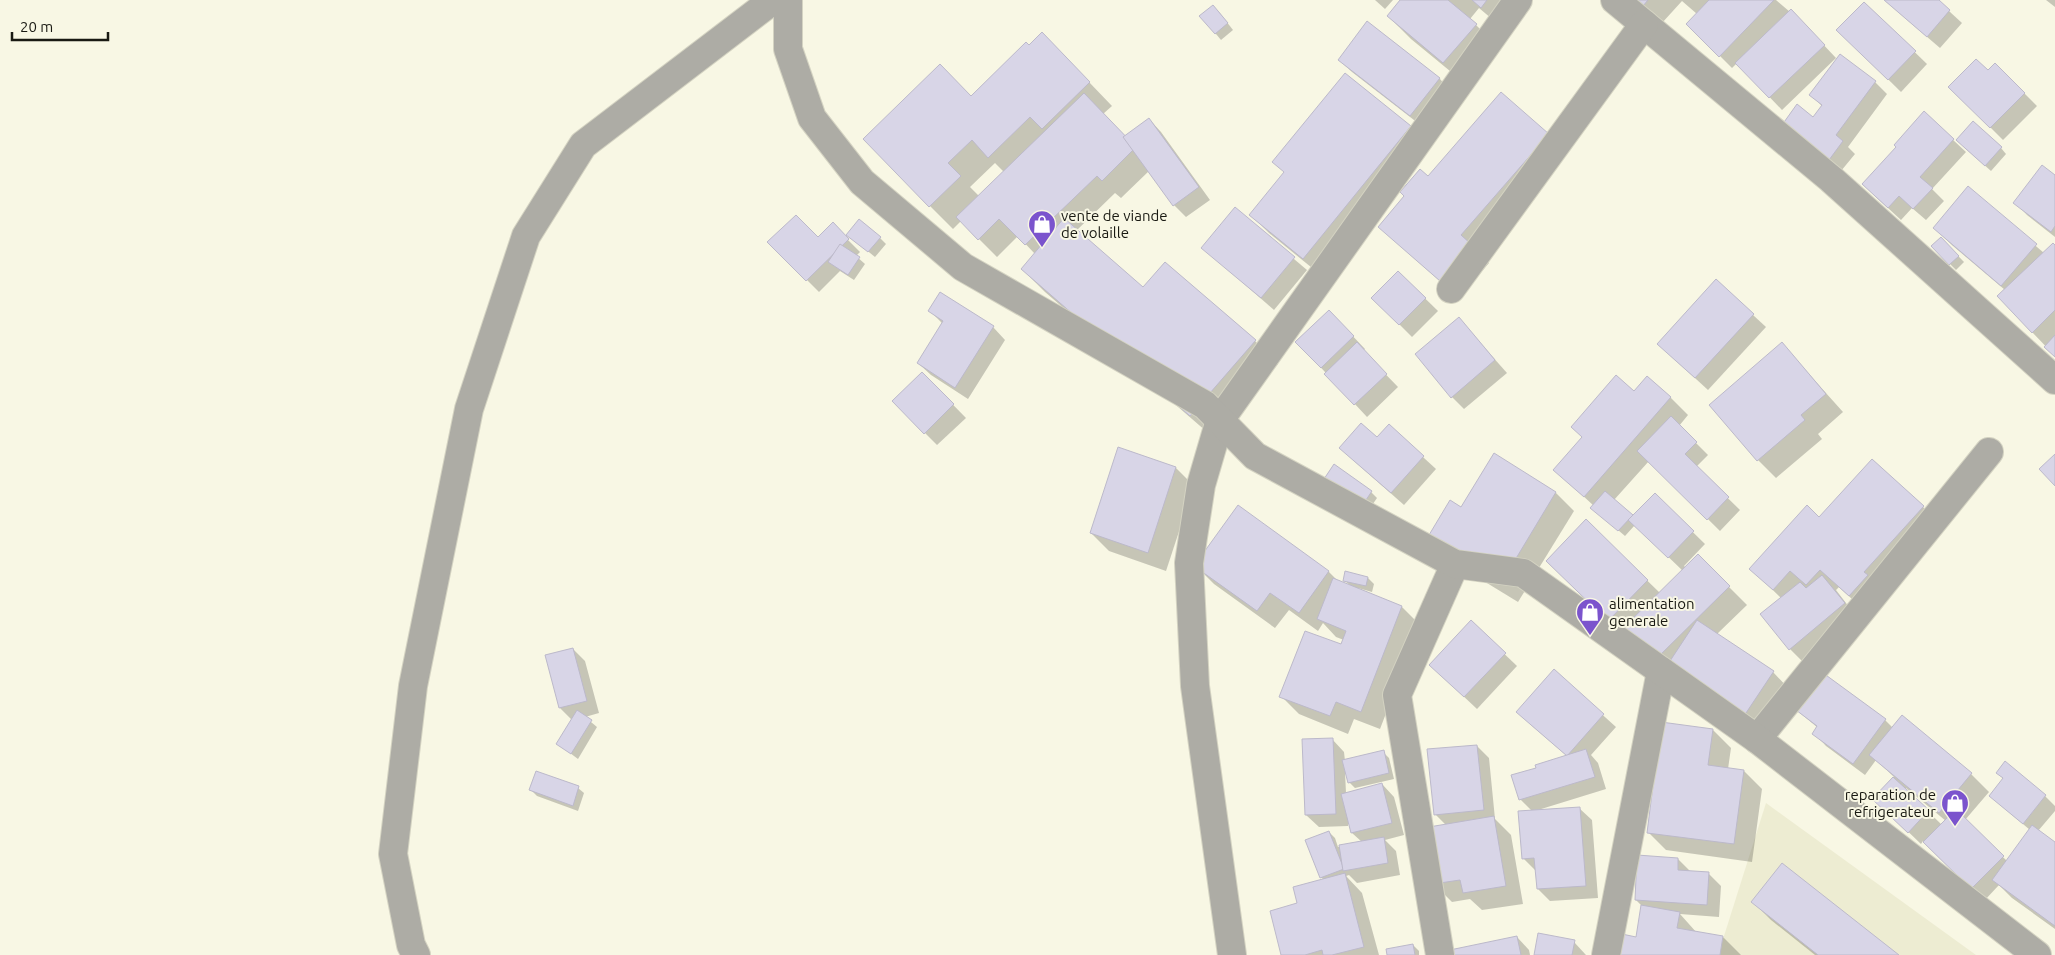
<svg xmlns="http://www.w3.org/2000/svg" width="2055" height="955" viewBox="0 0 2055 955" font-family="Ubuntu,sans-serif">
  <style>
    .built { fill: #edecd2 }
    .shadow { fill: #0003; fill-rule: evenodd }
    .building { fill: #d8d5e7; stroke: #bcb9ca }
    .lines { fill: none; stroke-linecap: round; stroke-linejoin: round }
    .minor-casing { stroke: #d4d3c2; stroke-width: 30 }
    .tertiary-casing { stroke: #d4d3c2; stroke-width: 30 }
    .minor { stroke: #adaca5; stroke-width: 28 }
    .tertiary { stroke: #adaca5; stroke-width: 28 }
    .labels { text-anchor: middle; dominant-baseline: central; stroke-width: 4; stroke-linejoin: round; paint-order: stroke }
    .poi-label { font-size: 15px; fill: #191912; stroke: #f8f7e4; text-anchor: start }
  </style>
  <rect width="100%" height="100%" fill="#f8f7e4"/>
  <polygon class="built" points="1766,803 1976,955 1718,955"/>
  <g class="shadow">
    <polygon points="1375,0 1393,0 1385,9"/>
    <polygon points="1401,0 1530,0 1505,30 1479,8 1470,19 1499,48 1467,85 1411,39 1388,16"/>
    <polygon points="1637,0 1776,0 1803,23 1836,58 1782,110 1737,63 1732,68 1688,24 1697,14 1682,1 1662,23"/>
    <polygon points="1884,0 1937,0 1962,23 1940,48"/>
    <polygon points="2046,0 2055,0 2055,7"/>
    <polygon points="1864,3 1927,64 1901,92 1838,30"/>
    <polygon points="1219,12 1233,30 1221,40 1201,16"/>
    <path d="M1065,57L1112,106L1103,114L1125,137L1149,119L1161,132L1210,200L1186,217L1174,205L1149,171L1121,198L1115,193L1076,231L1144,289L1165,264L1255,341L1278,364L1214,438L1045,292L1022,269L1035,254L1018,236L997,257L961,221L953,229L930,206L971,98ZM995,163L1004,172L979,196L970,187Z"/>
    <polygon points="1339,60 1439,78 1451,91 1423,127 1352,72"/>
    <polygon points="1995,64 2037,106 2003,140 1950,87 1988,72"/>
    <polygon points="1875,82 1887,94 1848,147 1855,154 1841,171 1796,137 1823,107 1811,95"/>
    <polygon points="1924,113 1966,152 1932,189 1944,201 1926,220 1912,208 1901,220 1876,197 1897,147"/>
    <polygon points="1410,127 1428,145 1322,276 1269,233 1251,215 1285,173"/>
    <polygon points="1548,135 1479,253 1489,263 1459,298 1379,227 1428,178"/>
    <polygon points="1963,146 2001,148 2006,154 1991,171"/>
    <polygon points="2055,176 2055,237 2027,215 2015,202"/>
    <polygon points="1968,188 2044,253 2055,246 2055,356 2032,332 2005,290 1953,246 1934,228"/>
    <polygon points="1235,209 1307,270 1274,310 1203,248"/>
    <polygon points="832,224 860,252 856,256 865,264 854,280 840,271 819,292 769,242 818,239"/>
    <polygon points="880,238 886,244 875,257 854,240"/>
    <polygon points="1941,238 1964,262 1956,270 1932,246"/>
    <polygon points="1398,272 1438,311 1412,337 1373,298"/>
    <polygon points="930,311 993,327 1005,340 968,399 931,375 918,363 943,324"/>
    <polygon points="1329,311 1365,349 1363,351 1398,387 1367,417 1297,342"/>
    <polygon points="1753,315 1766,327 1708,390 1671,356"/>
    <polygon points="1459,319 1507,373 1464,409 1452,397"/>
    <polygon points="1782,344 1843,412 1818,434 1822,439 1776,478 1758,460"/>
    <polygon points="922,373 966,418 937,445 893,401"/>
    <polygon points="1634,393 1670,397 1688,415 1679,426 1708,455 1696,467 1740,510 1720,531 1649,461 1614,500 1633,517 1655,495 1705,544 1684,566 1686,568 1698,556 1747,605 1717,634 1773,672 1791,691 1762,733 1670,680 1566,578 1586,521 1660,593 1683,571 1635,525 1625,536 1598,513 1594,506 1555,470"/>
    <polygon points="1389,426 1436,469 1404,505 1353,460"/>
    <polygon points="1494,455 1556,493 1574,511 1518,602 1446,558 1462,509"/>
    <polygon points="1176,468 1194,486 1166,571 1109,551 1091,533"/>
    <polygon points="1331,485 1371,492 1377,498 1368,511"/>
    <polygon points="1238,506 1329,572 1339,582 1352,587 1344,580 1368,578 1374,584 1372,592 1358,588 1357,590 1402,607 1420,625 1380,729 1354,719 1348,734 1299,714 1281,696 1341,646 1344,640 1336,637 1323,623 1318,631 1289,610 1275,628 1214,584 1196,566"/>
    <polygon points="1923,507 1941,525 1867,613 1839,587 1836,590 1856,616 1802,661 1790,649 1781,598 1751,569"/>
    <polygon points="1471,622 1517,666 1477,709 1443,677"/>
    <polygon points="573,649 585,661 599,713 585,717 597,727 578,759 558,744 572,720 560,708"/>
    <polygon points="1554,671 1616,727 1591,755 1598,763 1606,789 1538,810 1579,808 1592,820 1598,898 1550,901 1538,889 1536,871 1523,858 1532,811 1520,799 1538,768 1567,756 1530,724"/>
    <path d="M1793,707L1885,720L1893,728L1971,774L1989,792L1965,820L2007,861L2030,830L1990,796L2004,779L1997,773L2045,796L2055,806V811L2038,831L2055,844V929L2012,898L1999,885L1984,901L1923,841L1921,844L1874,799L1894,777L1876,760L1865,775L1826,746L1814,733L1818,728ZM1906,788L1946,821L1942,825L1905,789Z"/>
    <polygon points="1713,730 1731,748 1728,769 1744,771 1762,789 1752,862 1666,850 1648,832"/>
    <polygon points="1332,739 1344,752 1345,761 1383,752 1389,758 1394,779 1355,788 1349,782 1345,772 1346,793 1382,784 1394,797 1404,835 1385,840 1396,851 1400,875 1357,883 1349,875 1346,876 1362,893 1379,955 1283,955 1299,904 1324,880 1321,877 1329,832 1335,838 1338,847 1362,842 1352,833 1348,818 1348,826 1319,827 1306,815"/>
    <polygon points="1477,746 1489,758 1495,819 1511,835 1523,904 1482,910 1470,899 1452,902 1434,884 1446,825 1435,814"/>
    <polygon points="578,788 584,793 578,811 537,796 531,790"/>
    <polygon points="1678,859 1690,871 1708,873 1721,886 1719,917 1680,914 1697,933 1723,937 1741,955 1620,955 1637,938 1642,906 1636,900"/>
    <polygon points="1753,902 1897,955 1815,955 1771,920"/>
    <polygon points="1517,937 1529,950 1530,955 1447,955"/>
    <polygon points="1574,942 1586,955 1535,955"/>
    <polygon points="1413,945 1419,951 1419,955 1388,955"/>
  </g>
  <g class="building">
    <polygon points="1400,0 1448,0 1477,24 1443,63 1387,16"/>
    <polygon points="1472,0 1487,0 1481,8"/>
    <polygon points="1637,0 1648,0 1643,6"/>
    <polygon points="1709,0 1774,0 1719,57 1686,24"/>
    <polygon points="1884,0 1939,0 1950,10 1927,37"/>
    <polygon points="1864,2 1916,51 1888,80 1836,30"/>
    <polygon points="1213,5 1228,23 1215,34 1199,16"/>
    <polygon points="1791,9 1825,45 1769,98 1735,63"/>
    <polygon points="1367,21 1440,78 1410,116 1338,60"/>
    <polygon points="1042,32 1090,82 1042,129 1030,117 988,158 972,140 948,163 961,176 929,207 863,139 940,64 971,96 1026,42 1029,45"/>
    <polygon points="1840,54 1876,81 1836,135 1843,141 1829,160 1782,125 1797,104 1813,117 1822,105 1809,95"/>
    <polygon points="1976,59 1988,70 1995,63 2025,93 1990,128 1948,87"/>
    <polygon points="1345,73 1411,126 1303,259 1249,215 1284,172 1272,162"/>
    <polygon points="1501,92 1549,134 1461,235 1472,245 1440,281 1378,227 1404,196 1400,192 1420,169 1428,176"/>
    <polygon points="1084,93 1136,147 1102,181 1097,176 1025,245 999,219 978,240 956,217"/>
    <polygon points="1924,111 1954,139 1920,177 1933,188 1913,209 1899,196 1888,208 1862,184 1896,147 1894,145"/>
    <polygon points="1149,118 1199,187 1173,206 1123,137"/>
    <polygon points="1973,121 2002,147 1985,166 1956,140"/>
    <polygon points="2042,165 2055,175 2055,226 2051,232 2013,203"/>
    <polygon points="1968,186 2037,244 2001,286 1933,228"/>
    <polygon points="1235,207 1295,257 1261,298 1201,248"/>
    <polygon points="796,215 818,237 833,222 849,239 806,281 767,242"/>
    <polygon points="1064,218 1143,287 1165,262 1256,340 1190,416 1021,269"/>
    <polygon points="859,219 881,237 868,252 846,235"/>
    <polygon points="1941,237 1959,256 1949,265 1931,246"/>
    <polygon points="2053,243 2055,245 2055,310 2032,333 1997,296"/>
    <polygon points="840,244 860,257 848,275 828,262"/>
    <polygon points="1398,271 1426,298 1399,325 1371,298"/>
    <polygon points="1716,279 1754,314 1695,378 1657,344"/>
    <polygon points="940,292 994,326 955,388 917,363 943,321 928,311"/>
    <polygon points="1329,310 1354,336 1321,368 1295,342"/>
    <polygon points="1459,317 1495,360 1451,398 1415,354"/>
    <polygon points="2055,335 2055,357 2044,347"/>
    <polygon points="1357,342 1387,374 1354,405 1324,374"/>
    <polygon points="1782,342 1826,394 1801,415 1805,420 1757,461 1709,405"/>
    <polygon points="922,372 954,404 924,434 892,401"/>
    <polygon points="1616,375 1634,391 1647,376 1671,397 1584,497 1553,470 1582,437 1571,427"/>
    <polygon points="1671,416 1697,442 1685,454 1729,497 1707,520 1637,451"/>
    <polygon points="1361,423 1377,437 1389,424 1424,456 1391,493 1339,448"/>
    <polygon points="1118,447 1176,467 1148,553 1090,533"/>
    <polygon points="1494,453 1556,492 1500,585 1426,540 1450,500 1461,507"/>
    <polygon points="2055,454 2055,486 2039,469"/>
    <polygon points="1872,459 1924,506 1864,572 1868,575 1849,596 1820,570 1806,585 1790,571 1773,590 1749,569 1807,505 1819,517"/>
    <polygon points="1334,464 1372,491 1362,506 1324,479"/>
    <polygon points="1605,491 1633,515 1618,531 1590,508"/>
    <polygon points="1655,493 1694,531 1668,558 1628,520"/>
    <polygon points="1238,505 1329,571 1299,613 1270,593 1257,611 1194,566"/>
    <polygon points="1586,519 1648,580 1608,621 1546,561"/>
    <polygon points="1698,554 1730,586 1652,663 1620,631"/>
    <polygon points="1345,571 1368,577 1366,586 1343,581"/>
    <polygon points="1822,575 1845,603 1789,650 1760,614 1800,582 1806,588"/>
    <polygon points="1333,578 1402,606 1361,712 1336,702 1330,716 1279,697 1305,631 1341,644 1346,631 1317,619"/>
    <polygon points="1471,620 1506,653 1464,697 1429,665"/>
    <polygon points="1697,620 1774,671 1744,716 1668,664"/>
    <polygon points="573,648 587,701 559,708 545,655"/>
    <polygon points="1554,669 1604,714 1567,756 1516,712"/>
    <polygon points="1819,670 1886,719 1853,764 1812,734 1817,726 1792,707"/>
    <polygon points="577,710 592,720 571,754 556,744"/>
    <polygon points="1902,715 1972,773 1939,813 1869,755"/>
    <polygon points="1661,722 1713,729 1708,765 1744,770 1734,844 1647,833"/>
    <polygon points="1333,738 1336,814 1305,815 1302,739"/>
    <polygon points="1477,745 1484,810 1434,815 1427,749"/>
    <polygon points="1586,749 1595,777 1519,800 1511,775 1536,768 1535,765"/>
    <polygon points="1384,750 1389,773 1348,783 1342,760"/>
    <polygon points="2005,761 2046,795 2023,824 1989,796 2003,778 1996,773"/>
    <polygon points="536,771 579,786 573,806 529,790"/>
    <polygon points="1893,777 1929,810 1908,833 1872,799"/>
    <polygon points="1382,783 1392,823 1351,833 1341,794"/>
    <polygon points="1580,807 1586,886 1537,889 1534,858 1522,859 1518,811"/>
    <polygon points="1956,809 2004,856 1971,889 1923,842"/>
    <polygon points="1494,816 1506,886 1463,893 1460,880 1433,884 1423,828"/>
    <polygon points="2032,825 2055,842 2055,926 1992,880"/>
    <polygon points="1329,831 1344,869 1320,878 1305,840"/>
    <polygon points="1384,837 1388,863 1343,871 1339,845"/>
    <polygon points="1637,855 1678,858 1678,870 1709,872 1707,905 1635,900"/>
    <polygon points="1782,863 1899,955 1818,955 1751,902"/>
    <polygon points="1345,873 1364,947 1332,955 1323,955 1322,950 1305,955 1281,955 1270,911 1297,903 1293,887"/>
    <polygon points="1641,905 1680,912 1677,928 1723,936 1720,955 1619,955 1622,934 1636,937"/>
    <polygon points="1538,933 1575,940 1572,955 1534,955"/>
    <polygon points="1517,936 1521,955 1446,955 1445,951"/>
    <polygon points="1413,944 1415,955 1387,955 1386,949"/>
  </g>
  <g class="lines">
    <g class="minor-casing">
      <g id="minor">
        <polyline points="1615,0 1831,179 2055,380"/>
        <polyline points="1451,289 1644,24"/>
        <polyline points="1757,739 1989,452"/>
        <polyline points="416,955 411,945 393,854 413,686 469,409 526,236 583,145 773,0"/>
        <polyline points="1232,955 1195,686 1189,563 1201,485 1220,420 1518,0"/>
        <polyline points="1440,955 1397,695 1455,564"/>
        <polyline points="1606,955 1661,671"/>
      </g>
    </g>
    <g class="tertiary-casing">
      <polyline id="tertiary" points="788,0 788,49 812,118 862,182 963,267 1205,405 1255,456 1455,564 1523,573 1757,739 2037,955"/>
    </g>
    <use href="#minor" class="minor"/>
    <use href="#tertiary" class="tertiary"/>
  </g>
  <defs>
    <g id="shop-pin" transform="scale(1.4375)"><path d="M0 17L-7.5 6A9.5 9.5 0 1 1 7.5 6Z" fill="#7b54cd" stroke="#f8f7e4"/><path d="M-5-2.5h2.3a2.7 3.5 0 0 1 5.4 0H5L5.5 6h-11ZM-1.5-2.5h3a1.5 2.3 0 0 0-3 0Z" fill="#fff"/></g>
  </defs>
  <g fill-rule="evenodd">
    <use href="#shop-pin" x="1042" y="224"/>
    <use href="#shop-pin" x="1590" y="612"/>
    <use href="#shop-pin" x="1955" y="803"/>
  </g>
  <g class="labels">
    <g class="poi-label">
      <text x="1061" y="215">vente de viande<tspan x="1061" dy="17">de volaille</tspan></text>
      <text x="1609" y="603">alimentation<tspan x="1609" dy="17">generale</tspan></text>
      <text x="1936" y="794" text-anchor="end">reparation de<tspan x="1936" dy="17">refrigerateur</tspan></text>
    </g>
  </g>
  <path d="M12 32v8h96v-8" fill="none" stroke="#191912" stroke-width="2.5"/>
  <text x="20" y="32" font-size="15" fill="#191912" stroke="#f8f7e4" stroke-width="4" paint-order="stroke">20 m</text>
</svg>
